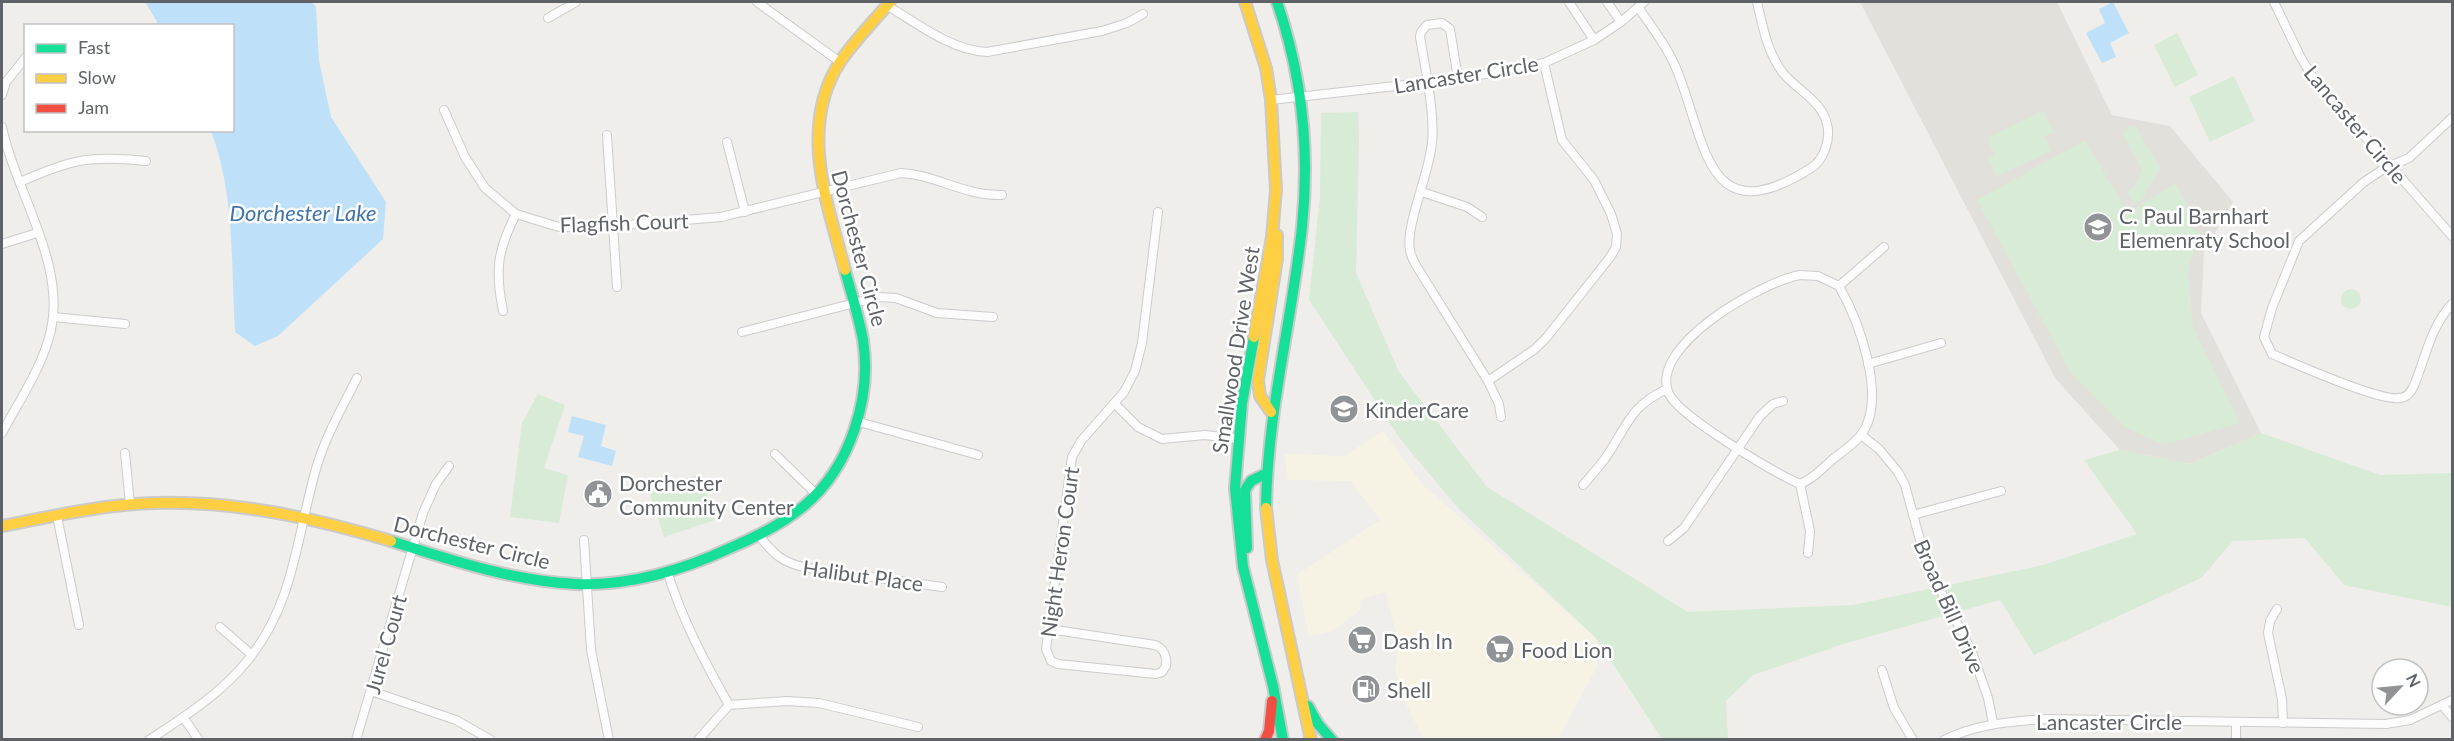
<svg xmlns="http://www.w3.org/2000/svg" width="2454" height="741" viewBox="0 0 2454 741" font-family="Lato,sans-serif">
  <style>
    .commercial { fill: #f7f3e4 }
    .education { fill: #e2e0da }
    .green { fill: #d8ebd6 }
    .water { fill: #bfe0f9 }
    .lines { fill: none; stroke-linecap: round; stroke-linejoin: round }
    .street-casing { stroke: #cbcccc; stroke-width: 10 }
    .fast-casing { stroke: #cacacb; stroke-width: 14 }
    .slow-casing { stroke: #cacacb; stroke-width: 14 }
    .jam-casing { stroke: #cacacb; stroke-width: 14 }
    .street { stroke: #fdfcfc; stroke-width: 8 }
    .fast { stroke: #16e098; stroke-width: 10 }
    .slow { stroke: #ffcf43; stroke-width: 10 }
    .jam { stroke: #f24e42; stroke-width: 10 }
    .labels { text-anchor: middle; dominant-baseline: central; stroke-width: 5; stroke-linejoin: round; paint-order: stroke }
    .street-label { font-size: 21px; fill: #5f6368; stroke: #fff }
    .poi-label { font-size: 21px; fill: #5f6368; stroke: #fff; text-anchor: start }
    .water-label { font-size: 22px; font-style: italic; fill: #4174aa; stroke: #fff }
  </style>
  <rect width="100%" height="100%" fill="#efeeea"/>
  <polygon class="commercial" points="1383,431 1422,484 1596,638 1597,666 1558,739 1424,739 1403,698 1395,670 1399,646 1386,592 1361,599 1360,610 1332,631 1309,636 1297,575 1380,520 1351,481 1288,480 1285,454 1344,456"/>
  <polygon class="education" points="1860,2 2057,2 2112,115 2170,126 2233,202 2204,252 2201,313 2261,433 2190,464 2120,450 2055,378"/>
  <g class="green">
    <polygon points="2177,33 2198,75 2175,87 2154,45"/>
    <polygon points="2234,76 2255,121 2210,142 2189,97"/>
    <polygon points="2043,111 2053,132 2045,137 2051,151 1996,176 1988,159 1995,155 1987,138"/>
    <polygon points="1358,112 1359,140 1356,273 1399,372 1487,487 1688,612 1853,605 2043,565 2137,534 2084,460 2120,450 2190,464 2261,433 2380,475 2452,473 2452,607 2344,585 2305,538 2233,541 2201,578 2034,655 2000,600 1843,644 1753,675 1726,701 1728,739 1662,739 1596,638 1458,508 1401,440 1309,300 1320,197 1321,113"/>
    <polygon points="2130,126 2137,128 2160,168 2142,200 2134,204 2128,191 2133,188 2142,170 2123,133"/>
    <polygon points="2085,140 2128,213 2176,183 2187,207 2191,228 2199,233 2188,271 2193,327 2240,423 2164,445 2123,426 2071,373 1977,200"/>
    <circle cx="2351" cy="299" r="10"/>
    <polygon points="538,394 565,405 544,468 568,475 559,523 510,517 522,423"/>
    <polygon points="700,474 715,520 664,537 649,491"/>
  </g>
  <g class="water">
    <path d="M145,2H312L316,7L319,61L331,117L386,202L383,239L278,336L255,346L235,332C231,265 235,194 211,131L232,130V26L159,25Z"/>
    <polygon points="2113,2 2129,33 2110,43 2116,57 2102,63 2086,33 2105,23 2099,9"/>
    <polygon points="572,416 606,425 601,446 616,451 612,466 578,457 584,436 568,432"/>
  </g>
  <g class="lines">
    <g class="street-casing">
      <g id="street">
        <polyline points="757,2 840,62"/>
        <polyline points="1569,2 1594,40"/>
        <polyline points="1607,2 1621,22"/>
        <polyline points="2274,2 2300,56 2312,76 2452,236"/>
        <path d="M888,6C918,24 951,50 987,52L1102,31L1127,23L1143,14"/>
        <path d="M1638,7C1653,29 1669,49 1678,73C1707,146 1707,234 1811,168C1824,160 1831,139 1827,124C1822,101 1797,90 1783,73C1767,52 1763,27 1757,2"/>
        <polyline points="548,18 576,2"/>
        <path d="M1458,79L1450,29L1442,23L1427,25L1421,32L1420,37C1425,67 1435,114 1432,142C1430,172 1405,226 1410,250C1411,256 1414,262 1417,267L1488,381L1535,349L1547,337L1611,256L1616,247L1617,234L1611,214L1594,180L1562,140L1544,63"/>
        <polyline points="2,95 6,82 26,57"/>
        <polyline points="1271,100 1458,79 1544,63 1594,40 1621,22 1644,2"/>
        <path d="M444,110L465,157L485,188L516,214L559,227L613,226L721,217L901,173C937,175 964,196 1002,195"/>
        <path d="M2452,118L2409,158L2385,168L2364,182L2299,241L2272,308L2264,337L2272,354C2296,364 2378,401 2399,398C2408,398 2412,391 2415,383C2426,356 2431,326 2452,304"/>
        <path d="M2,127C15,191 66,263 51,330C43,366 19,401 2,433"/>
        <polyline points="607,135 617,287"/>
        <polyline points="727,142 745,212"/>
        <path d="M20,182C72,159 90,155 146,161"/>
        <polyline points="1422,192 1467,207 1482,217"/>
        <polyline points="2,244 37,233"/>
        <path d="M1800,275L1818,276L1839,286C1859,321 1888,399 1861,435C1854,444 1842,452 1833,459C1823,468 1813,479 1800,484C1775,473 1680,417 1669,394C1647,346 1762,282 1800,275Z"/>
        <polyline points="1839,286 1884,247"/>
        <path d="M503,311C495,271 497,251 516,214"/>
        <polyline points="53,317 125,324"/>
        <polyline points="742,332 878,297 896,298 937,313 993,317"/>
        <polyline points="1868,364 1941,343"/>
        <polyline points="1488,381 1499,404 1501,417"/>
        <polyline points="1115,404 1138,427 1162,439 1205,435 1239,439"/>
        <polyline points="859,422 978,455"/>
        <polyline points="1861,435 1879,449 1898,472 1905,485 1926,562 1972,652 1988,698 1993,723"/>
        <polyline points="125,453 130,504"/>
        <polyline points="775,454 816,494"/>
        <polyline points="1800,484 1810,531 1808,553"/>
        <path d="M1583,485C1590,477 1597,469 1604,460C1627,428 1628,407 1667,389"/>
        <polyline points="1913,515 2001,491"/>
        <polyline points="57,516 79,625"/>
        <path d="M758,535C775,555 782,563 808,568L942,587"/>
        <polyline points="584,540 591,650 609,740"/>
        <polyline points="1668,541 1684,528 1760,416 1773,404 1783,401"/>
        <path d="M667,571C682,619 704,661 729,705L787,701L819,703L918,727"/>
        <polyline points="2277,609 2270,621 2268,633 2282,699 2283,723"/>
        <polyline points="220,627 252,655"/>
        <path d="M1049,629L1155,645C1164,648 1167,657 1166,666L1162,672L1156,674L1058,664L1051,661L1046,649L1072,457L1081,441L1124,392L1135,371L1142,343L1158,212"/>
        <polyline points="1882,670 1894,708 1913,740"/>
        <polyline points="371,691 456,720 491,740"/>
        <polyline points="2443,706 2452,717"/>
        <polyline points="183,717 199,740"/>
        <path d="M149,740C184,717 222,693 248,660C295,602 296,538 316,469C325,437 342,408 357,378"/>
        <polyline points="356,740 423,513 436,484 449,466"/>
        <polyline points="698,740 729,705"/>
        <path d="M1944,740C1976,724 2009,722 2044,719L2386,724L2410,720L2452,700"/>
        <polyline points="2236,740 2236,723"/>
      </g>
    </g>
    <g class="fast-casing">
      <g id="fast">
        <polyline points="1254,337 1242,403 1235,488 1243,567 1273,686 1283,740"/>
        <path d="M1266,508C1267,413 1292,321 1302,227C1310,150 1302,75 1277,2"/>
        <path d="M391,541C451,560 513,581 576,584C628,586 683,570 730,548C756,537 783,524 805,505C850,467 872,398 863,340C859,317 851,293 845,270"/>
        <polyline points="1247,548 1245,490 1251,481 1267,473"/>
        <polyline points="1308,706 1318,724 1332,740"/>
      </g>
    </g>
    <g class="slow-casing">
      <g id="slow">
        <polyline points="1245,2 1266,68 1271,100 1276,190 1272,237 1254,337"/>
        <path d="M845,270C827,202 798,127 840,62C854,41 874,21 890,2"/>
        <polyline points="1271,412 1260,396 1258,380 1277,259 1277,235"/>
        <polyline points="1266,508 1272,560 1311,740"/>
        <path d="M2,526C40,519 77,510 115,506C209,495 301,514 391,541"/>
      </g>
    </g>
    <g class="jam-casing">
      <polyline id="jam" points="1265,740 1269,731 1272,701"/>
    </g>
    <use href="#street" class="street"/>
    <use href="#fast" class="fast"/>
    <use href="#slow" class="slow"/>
    <use href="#jam" class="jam"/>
  </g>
  <defs>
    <g id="school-disc" transform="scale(1.5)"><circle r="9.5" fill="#919496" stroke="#fff"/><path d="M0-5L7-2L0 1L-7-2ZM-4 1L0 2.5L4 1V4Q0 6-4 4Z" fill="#fff"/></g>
    <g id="civic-disc" transform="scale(1.5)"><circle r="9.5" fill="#919496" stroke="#fff"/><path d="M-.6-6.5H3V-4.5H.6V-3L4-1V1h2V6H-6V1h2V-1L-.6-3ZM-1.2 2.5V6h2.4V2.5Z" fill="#fff"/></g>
    <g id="supermarket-disc" transform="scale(1.5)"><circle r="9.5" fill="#919496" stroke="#fff"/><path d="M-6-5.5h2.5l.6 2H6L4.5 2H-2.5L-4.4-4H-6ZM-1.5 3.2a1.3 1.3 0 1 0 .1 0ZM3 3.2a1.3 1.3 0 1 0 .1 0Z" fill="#fff"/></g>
    <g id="fuel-disc" transform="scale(1.5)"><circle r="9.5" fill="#919496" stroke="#fff"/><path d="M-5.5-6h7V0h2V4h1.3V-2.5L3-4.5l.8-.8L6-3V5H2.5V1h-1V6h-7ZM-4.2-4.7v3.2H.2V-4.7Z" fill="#fff"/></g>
  </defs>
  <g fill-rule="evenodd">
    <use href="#school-disc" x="2098" y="227"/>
    <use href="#school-disc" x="1344" y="409"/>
    <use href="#civic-disc" x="598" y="494"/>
    <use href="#supermarket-disc" x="1362" y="640"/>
    <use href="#supermarket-disc" x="1500" y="649"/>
    <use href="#fuel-disc" x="1366" y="689"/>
  </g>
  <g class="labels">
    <g class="street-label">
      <text transform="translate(1466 74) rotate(-9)">Lancaster Circle</text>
      <text transform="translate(2356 124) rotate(50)">Lancaster Circle</text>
      <text transform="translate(624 222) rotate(-2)">Flagfish Court</text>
      <text transform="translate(860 248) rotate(75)">Dorchester Circle</text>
      <text transform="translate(1235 350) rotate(-81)">Smallwood Drive West</text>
      <text transform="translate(472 542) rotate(14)">Dorchester Circle</text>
      <text transform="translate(1059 552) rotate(-82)">Night Heron Court</text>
      <text transform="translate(863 575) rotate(8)">Halibut Place</text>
      <text transform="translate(1950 606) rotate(66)">Broad Bill Drive</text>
      <text transform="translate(385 644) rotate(-74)">Jurel Court</text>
      <text x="2109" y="721">Lancaster Circle</text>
    </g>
    <g class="poi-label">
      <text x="2119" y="215">C. Paul Barnhart<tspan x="2119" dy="24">Elemenraty School</tspan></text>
      <text x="1365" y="409">KinderCare</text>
      <text x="619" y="482">Dorchester<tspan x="619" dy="24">Community Center</tspan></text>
      <text x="1383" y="640">Dash In</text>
      <text x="1521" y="649">Food Lion</text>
      <text x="1387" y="689">Shell</text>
    </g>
    <g class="water-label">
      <text x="303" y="212">Dorchester Lake</text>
    </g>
  </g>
  <rect width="2454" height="741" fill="none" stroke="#5f6368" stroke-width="6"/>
  <rect x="24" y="24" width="210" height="108" fill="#ffffff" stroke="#bfc1c3" stroke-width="1.5"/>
  <rect x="36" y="44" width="30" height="9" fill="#16e098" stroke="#bfc1c3" stroke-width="1.5"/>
  <text x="78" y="54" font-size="18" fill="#5f6368">Fast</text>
  <rect x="36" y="74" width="30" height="9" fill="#ffcf43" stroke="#bfc1c3" stroke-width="1.5"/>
  <text x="78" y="84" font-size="18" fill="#5f6368">Slow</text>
  <rect x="36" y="104" width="30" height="9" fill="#f24e42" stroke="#bfc1c3" stroke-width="1.5"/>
  <text x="78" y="114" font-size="18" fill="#5f6368">Jam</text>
  <g transform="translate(2400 687) rotate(64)"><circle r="28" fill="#ffffff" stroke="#bfc1c3" stroke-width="1.5"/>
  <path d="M0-4.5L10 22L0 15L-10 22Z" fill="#919496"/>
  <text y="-9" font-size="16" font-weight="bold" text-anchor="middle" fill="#5f6368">N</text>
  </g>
</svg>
